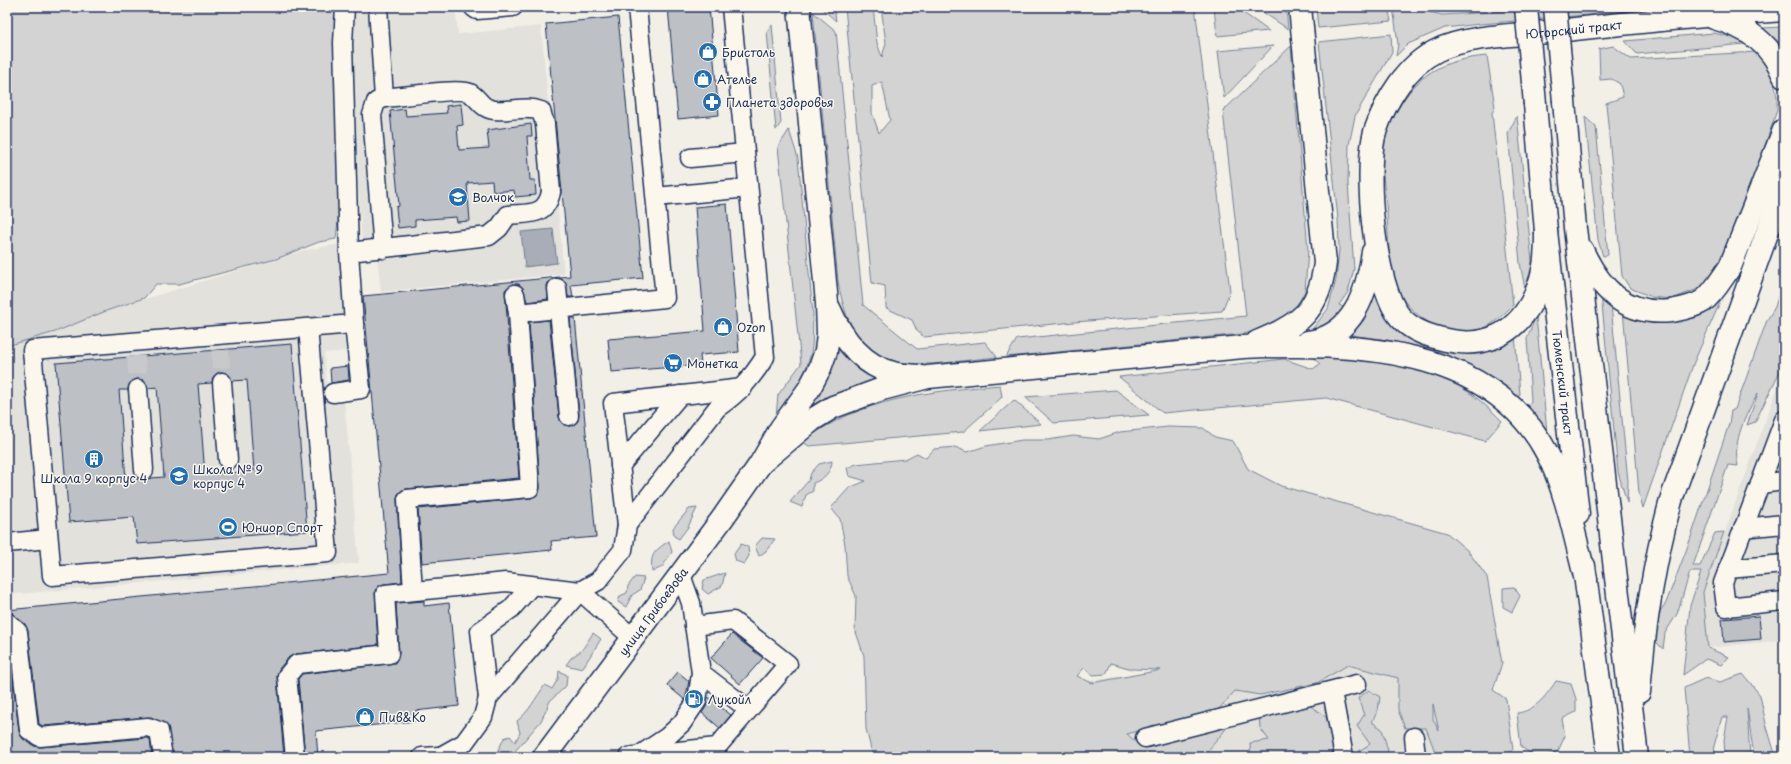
<svg xmlns="http://www.w3.org/2000/svg" width="1791" height="764" viewBox="0 0 1791 764" font-family="'Playpen Sans',sans-serif">
  <style>
    .built { fill: #e2e1dc }
    .green { fill: #d2d3d2; stroke: #768198; fill-rule: evenodd }
    .water { fill: #a9adb7; stroke: #707b93 }
    .building { fill: #bdc0c4; stroke: #1b2f5e; fill-rule: evenodd }
    .lines { fill: none; stroke-linecap: round; stroke-linejoin: round }
    .minor-tunnel { stroke: #c7c9cb; stroke-width: 18; stroke-dasharray: 18 9; stroke-linecap: butt }
    .minor-casing { stroke: #1b2f5e; stroke-width: 21 }
    .major-casing { stroke: #1b2f5e; stroke-width: 25 }
    .minor { stroke: #fbf7ec; stroke-width: 18 }
    .major { stroke: #fbf7ec; stroke-width: 22 }
    .major-bridge-casing { stroke: #1b2f5e; stroke-width: 25; stroke-linecap: butt }
    .major-bridge { stroke: #fbf7ec; stroke-width: 22 }
    .labels { text-anchor: middle; dominant-baseline: central; stroke-width: 3; stroke-linejoin: round; paint-order: stroke }
    .street-label { font-size: 12px; fill: #1b2f5e; stroke: #fbf7ec }
    .poi-label { font-size: 12px; fill: #1b2f5e; stroke: #fbf7ec; text-anchor: start }
  </style>
  <rect width="100%" height="100%" fill="#f2efe6"/>
  <filter id="ink" filterUnits="userSpaceOnUse"><feTurbulence type="fractalNoise" baseFrequency=".025" numOctaves="2"/><feDisplacementMap in="SourceGraphic" scale="8" xChannelSelector="R" yChannelSelector="G"/><feConvolveMatrix kernelMatrix="1 2 1 2 8 2 1 2 1" color-interpolation-filters="sRGB"/></filter>
  <g filter="url(#ink)">
    <g class="built">
      <polygon points="353,7 455,7 458,34 541,26 564,274 381,292 377,255 363,257 355,142 350,37"/>
      <polygon points="341,244 347,351 324,353 328,400 344,398 359,563 7,595 7,341 305,250"/>
      <polygon points="1784,369 1784,640 1708,648 1703,592"/>
      <polygon points="1427,645 1449,757 1065,757 1062,684 1168,670"/>
    </g>
    <g class="green">
      <polygon points="7,7 337,7 334,41 339,211 336,239 319,242 276,259 179,284 156,284 144,298 106,311 55,332 7,346"/>
      <polygon points="820,7 834,7 836,21"/>
      <path d="M845,7H873L877,43L882,57L886,43L881,7H1195L1230,291L1222,311L1074,322L924,337L917,331L912,320L886,308L885,286L872,283ZM882,82L890,120L879,133L872,113V86Z"/>
      <polygon points="1214,7 1235,7 1269,31 1217,36"/>
      <polygon points="1255,7 1286,7 1288,29"/>
      <polygon points="1316,7 1388,7 1391,21 1318,28"/>
      <polygon points="1393,7 1411,7 1442,15 1576,7 1681,7 1480,24 1445,28 1408,44 1396,56 1398,44"/>
      <path d="M813,12L836,31L863,305L917,349L985,342L997,357C914,365 856,386 838,281Z"/>
      <polygon points="772,25 781,123 776,130 767,32"/>
      <polygon points="1784,27 1784,42 1779,42 1762,28"/>
      <polygon points="1714,33 1730,37 1745,44 1637,54 1625,41"/>
      <polygon points="1391,34 1392,52 1355,116 1349,145 1348,183 1354,269 1348,292 1339,305 1345,308 1326,328 1310,332 1328,309 1336,280 1339,250 1338,219 1319,42"/>
      <polygon points="1273,46 1224,98 1218,51"/>
      <polygon points="1291,46 1308,250 1305,291 1298,304 1285,318 1270,328 1242,334 1006,357 1017,339 1246,316 1223,111"/>
      <path d="M1613,46L1631,59L1756,52C1772,70 1778,86 1777,110L1725,264L1703,287L1672,299L1652,297L1630,288L1622,276L1606,103L1623,97L1620,84L1612,79L1600,80L1599,49Z"/>
      <path d="M1487,56L1495,107L1492,113L1513,305C1502,316 1491,327 1476,331C1445,339 1407,314 1395,286C1389,272 1388,231 1387,214C1385,193 1380,158 1383,138C1384,131 1391,123 1394,116C1416,74 1441,60 1487,56Z"/>
      <polygon points="1517,116 1532,261 1531,274 1525,289 1520,263 1508,133"/>
      <polygon points="1585,117 1596,127 1608,255 1603,256 1598,240"/>
      <path d="M789,130L798,158L813,314C812,328 814,344 810,357C804,378 789,399 776,416L778,395L801,364L778,147Z"/>
      <path d="M1784,278V363L1755,422L1747,425L1758,393C1746,415 1732,440 1738,466L1728,465L1693,566H1700L1715,533L1724,532L1703,592L1708,648L1729,657L1721,665L1706,659L1683,675L1690,606L1701,572H1690L1677,614L1665,633L1663,649L1656,642L1655,618L1666,603L1689,543L1729,424L1731,411L1735,409L1767,320L1775,307Z"/>
      <polygon points="1377,289 1423,340 1515,335 1520,394 1515,402 1429,351 1387,340 1351,335 1364,320"/>
      <polygon points="1601,294 1611,305 1628,481 1627,503 1618,472"/>
      <polygon points="1721,300 1694,362 1643,508 1639,493 1623,310 1651,322 1680,322 1700,316"/>
      <polygon points="1536,316 1548,443 1523,412 1531,401 1527,338"/>
      <polygon points="834,338 887,379 793,422"/>
      <path d="M1311,356C1357,356 1401,362 1443,379C1449,382 1457,384 1462,388C1477,397 1490,409 1502,421L1485,441L1326,398L1163,413L1119,377L1284,359L1313,369L1320,364Z"/>
      <path d="M1000,385L1002,397L963,432L809,446L803,442C858,398 933,391 1000,385Z"/>
      <polygon points="1116,390 1149,415 1054,423 1025,397"/>
      <polygon points="1014,400 1041,424 980,431"/>
      <path d="M1168,427L1203,428L1215,437L1233,441L1248,469L1281,486L1447,533L1468,551L1487,577L1502,663L1493,690L1506,699L1513,749L1506,757H1437L1426,728H1405L1398,710V678L1348,665L1317,683L1260,695L1235,691L1218,710L1127,734L1138,744L1207,725H1229L1203,757H873L866,729L864,656L855,629L856,596L847,576L845,545L840,519L831,508L849,488L866,481L849,476L847,468L856,464L905,459L917,453L926,458L934,449L955,447L967,452L986,446L1022,440H1048L1073,436L1099,439L1120,432ZM1111,663L1132,669L1161,670L1092,683L1077,676L1084,668L1093,675L1106,674ZM1433,704L1439,731L1433,719Z"/>
      <path d="M832,461C832,471 823,480 813,483V491L806,495L802,507L790,502L809,480L811,473L819,464Z"/>
      <polygon points="697,508 688,527 679,539 674,536 673,528 689,509"/>
      <polygon points="762,538 775,539 766,551 759,556 755,546"/>
      <path d="M669,541L672,552L662,567L652,572C650,554 654,551 669,541Z"/>
      <polygon points="741,544 748,547 749,556 744,564 736,561 734,554"/>
      <polygon points="725,573 722,586 708,594 702,589 704,580"/>
      <polygon points="635,577 644,578 640,590 632,595 626,607 618,602 620,596 627,593 628,586"/>
      <polygon points="1514,587 1520,596 1512,612 1503,607 1503,588"/>
      <polygon points="593,633 601,639 582,669 566,665 571,658 582,650"/>
      <path d="M559,671L567,675L566,686L550,701L541,721L510,757H495L504,738L510,736L515,742L520,733L517,721C529,712 536,697 545,685L552,689L558,679Z"/>
      <polygon points="1743,674 1760,695 1766,724 1776,757 1754,757 1747,708 1750,757 1725,757 1724,740 1728,717 1722,717 1714,746 1716,757 1690,757 1684,688 1706,678 1720,682"/>
      <path d="M1556,681L1571,684L1576,699V712L1562,719L1565,736L1558,751C1540,759 1537,758 1521,747L1517,713C1535,711 1547,695 1556,681Z"/>
      <polygon points="1369,690 1380,697 1378,710 1372,722 1382,729 1388,751 1383,757 1375,757 1359,751 1370,744 1357,726 1364,715 1358,698"/>
      <polygon points="1308,704 1326,717 1334,747 1332,757 1251,757 1250,743 1269,740 1260,728 1259,714"/>
    </g>
    <polygon class="water" points="553,229 557,263 525,267 521,232"/>
    <g class="building">
      <polygon points="668,7 709,7 719,115 678,119"/>
      <polygon points="618,17 643,278 571,285 573,297 568,297 566,282 562,279 556,278 551,280 547,284 548,299 527,302 523,288 519,284 513,284 505,290 519,478 406,489 398,494 397,500 402,582 384,584 375,590 378,645 296,654 289,657 279,669 277,677 284,757 173,757 167,725 151,717 43,726 39,724 28,631 25,624 7,610 389,573 363,296 570,276 546,24"/>
      <polygon points="461,104 463,125 457,126 459,150 489,148 487,130 531,124 532,136 527,136 530,180 535,180 536,195 515,197 514,190 493,192 492,181 467,183 470,221 457,222 456,217 415,220 415,226 398,228 396,207 399,206 390,111 405,109 406,116 447,113 446,106"/>
      <polygon points="727,204 739,352 700,355 701,365 611,372 608,339 705,331 695,207"/>
      <polygon points="570,318 575,318 596,537 551,541 552,550 422,563 418,509 531,498 539,493 540,487 529,322 549,320 559,417 564,425 570,426 578,421 579,415"/>
      <path d="M292,344L307,531L137,544L134,517L69,522L56,363ZM221,372L227,373L232,381L247,380L254,471L205,475L198,384L212,383L213,377ZM137,379L143,380L148,388L157,387L164,477L151,478L145,480L138,479L126,480L119,390H128L129,384Z"/>
      <polygon points="348,366 349,380 331,383 330,368"/>
      <polygon points="424,601 424,606 449,603 459,706 415,711 416,721 316,731 318,757 305,757 298,679 302,674 395,663 399,653 396,603"/>
      <polygon points="1759,616 1761,639 1724,642 1722,619"/>
      <polygon points="732,634 763,658 740,684 711,658"/>
      <polygon points="7,636 19,731 23,739 34,746 41,747 147,738 150,739 152,757 7,757"/>
      <polygon points="678,672 689,681 685,700 667,685"/>
      <polygon points="708,697 731,715 720,728 702,713 706,707"/>
    </g>
    <g class="lines">
      <g class="minor-tunnel">
        <polyline points="220,350 222,382"/>
        <polyline points="136,356 138,389"/>
      </g>
      <g class="minor-casing">
        <g id="minor">
          <polyline points="378,7 384,98"/>
          <polyline points="473,7 477,10 513,7"/>
          <polyline points="690,158 745,153"/>
          <polyline points="656,197 748,188"/>
          <path d="M349,252L489,236L499,228L508,215C528,213 546,217 551,192L545,124L541,111C525,105 511,112 495,110C481,109 480,99 470,93C460,87 400,97 384,98L376,102L372,115L383,249"/>
          <polyline points="557,288 569,416"/>
          <polyline points="515,294 518,313"/>
          <polyline points="308,328 328,553 52,576 32,350 354,324 349,252 343,43 345,7"/>
          <polyline points="222,382 228,460"/>
          <polyline points="138,389 144,470"/>
          <polyline points="333,393 361,389 354,324"/>
          <polyline points="1784,420 1723,583 1726,607 1784,601"/>
          <polyline points="620,466 680,395"/>
          <polyline points="1760,484 1784,481"/>
          <polyline points="627,525 613,403 743,388"/>
          <polyline points="1743,528 1784,524"/>
          <polyline points="7,543 48,539"/>
          <polyline points="1728,569 1784,564"/>
          <polyline points="413,591 407,499 530,488 518,313 665,298 637,7"/>
          <polyline points="7,622 18,632 29,730 40,737 148,727 159,731 163,757"/>
          <polyline points="701,673 748,709"/>
          <polyline points="1332,691 1344,757"/>
          <polyline points="488,698 480,631 511,609 531,586"/>
          <polyline points="1414,737 1416,757"/>
          <polyline points="1145,738 1357,684"/>
          <polyline points="640,755 717,747 788,664 733,621 694,626"/>
          <polyline points="295,757 287,676 297,664 389,654 385,594 506,582 580,591 633,638"/>
          <polyline points="422,757 440,756"/>
          <path d="M439,757L464,743L483,717L488,698L580,591L598,581L623,550L627,525L717,408C739,393 751,379 765,357L731,7"/>
          <polyline points="628,757 640,755 667,737 682,723 697,701 701,673 691,603 681,575"/>
        </g>
      </g>
      <g class="major-casing">
        <g id="major">
          <path d="M1714,18C1748,27 1771,44 1784,76"/>
          <polyline points="1564,101 1575,228 1637,757"/>
          <path id="s1" d="M1535,104L1546,231L1578,514"/>
          <path id="s2" d="M1546,231C1546,242 1546,255 1544,266C1534,317 1501,352 1446,340C1429,336 1412,331 1400,317C1374,287 1363,166 1376,129C1386,100 1407,65 1436,51C1465,36 1515,35 1548,32C1627,23 1705,15 1784,10"/>
          <path d="M1582,250C1600,289 1625,316 1671,311C1681,309 1694,307 1703,301C1714,293 1722,278 1730,267L1784,130"/>
          <path d="M829,308C841,336 861,365 893,373C900,375 910,375 918,376"/>
          <path d="M1257,342C1300,325 1319,311 1325,263L1300,7"/>
          <path d="M1308,342C1354,336 1367,292 1373,252"/>
          <path d="M761,463L812,420L833,407L882,389L928,377L1243,347C1351,343 1491,344 1548,455C1567,493 1575,539 1586,580"/>
          <polyline points="1584,566 1609,757"/>
          <path d="M1639,692C1644,626 1654,561 1672,497L1784,186"/>
          <path id="s3" d="M544,757L722,519L761,463L781,428L809,389L820,368L826,351L828,334L827,303L799,7"/>
        </g>
      </g>
      <use href="#minor" class="minor"/>
      <use href="#major" class="major"/>
      <g class="major-bridge-casing">
        <g id="major-bridge">
          <polyline points="1526,7 1535,104"/>
          <polyline points="1555,7 1564,101"/>
        </g>
      </g>
      <use href="#major-bridge" class="major-bridge"/>
    </g>
  </g>
  <defs>
    <g id="shop-disc" transform="scale(1)"><circle r="9.5" fill="#1f6fb2" stroke="#fbf7ec"/><path d="M-5-2.5h2.3a2.7 3.5 0 0 1 5.4 0H5L5.5 6h-11ZM-1.5-2.5h3a1.5 2.3 0 0 0-3 0Z" fill="#fff"/></g>
    <g id="pharmacy-disc" transform="scale(1)"><circle r="9.5" fill="#1f6fb2" stroke="#fbf7ec"/><path d="M-2-6h4v4h4v4h-4v4h-4v-4h-4v-4h4Z" fill="#fff"/></g>
    <g id="school-disc" transform="scale(1)"><circle r="9.5" fill="#1f6fb2" stroke="#fbf7ec"/><path d="M0-5L7-2L0 1L-7-2ZM-4 1L0 2.5L4 1V4Q0 6-4 4Z" fill="#fff"/></g>
    <g id="supermarket-disc" transform="scale(1)"><circle r="9.5" fill="#1f6fb2" stroke="#fbf7ec"/><path d="M-6-5.5h2.5l.6 2H6L4.5 2H-2.5L-4.4-4H-6ZM-1.5 3.2a1.3 1.3 0 1 0 .1 0ZM3 3.2a1.3 1.3 0 1 0 .1 0Z" fill="#fff"/></g>
    <g id="building-disc" transform="scale(1)"><circle r="9.5" fill="#1f6fb2" stroke="#fbf7ec"/><path d="M-4-6H4V6H1V3H-1V6H-4ZM-2.5-4.3h1.7v1.8h-1.7ZM.8-4.3h1.7v1.8H.8ZM-2.5-1h1.7V.8h-1.7ZM.8-1h1.7V.8H.8Z" fill="#fff"/></g>
    <g id="stadium-disc" transform="scale(1)"><circle r="9.5" fill="#1f6fb2" stroke="#fbf7ec"/><path d="M0-5a6.5 5 0 1 0 0 10a6.5 5 0 1 0 0-10ZM-3.5-1.8h7v3.6h-7Z" fill="#fff"/></g>
    <g id="fuel-disc" transform="scale(1)"><circle r="9.5" fill="#1f6fb2" stroke="#fbf7ec"/><path d="M-5.5-6h7V0h2V4h1.3V-2.5L3-4.5l.8-.8L6-3V5H2.5V1h-1V6h-7ZM-4.2-4.7v3.2H.2V-4.7Z" fill="#fff"/></g>
  </defs>
  <g fill-rule="evenodd">
    <use href="#shop-disc" x="708" y="52"/>
    <use href="#shop-disc" x="703" y="79"/>
    <use href="#pharmacy-disc" x="712" y="102"/>
    <use href="#school-disc" x="458" y="197"/>
    <use href="#shop-disc" x="723" y="327"/>
    <use href="#supermarket-disc" x="673" y="363"/>
    <use href="#building-disc" x="94" y="459"/>
    <use href="#school-disc" x="179" y="476"/>
    <use href="#stadium-disc" x="228" y="527"/>
    <use href="#fuel-disc" x="694" y="699"/>
    <use href="#shop-disc" x="365" y="717"/>
  </g>
  <g class="labels">
    <g class="street-label">
      <text stroke="none"><textPath href="#s2" startOffset="661">Югорский тракт</textPath></text>
      <text stroke="none"><textPath href="#s1" startOffset="280">Тюменский тракт</textPath></text>
      <text stroke="none"><textPath href="#s3" startOffset="182">улица Грибоедова</textPath></text>
    </g>
    <g class="poi-label">
      <text x="722" y="52">Бристоль</text>
      <text x="717" y="79">Ателье</text>
      <text x="726" y="102">Планета здоровья</text>
      <text x="472" y="197">Волчок</text>
      <text x="737" y="327">Ozon</text>
      <text x="687" y="363">Монетка</text>
      <text x="193" y="469">Школа № 9<tspan x="193" dy="14">корпус 4</tspan></text>
      <text x="94" y="478" text-anchor="middle">Школа 9 корпус 4</text>
      <text x="242" y="527">Юниор Спорт</text>
      <text x="708" y="699">Лукойл</text>
      <text x="379" y="717">Пив&amp;Ко</text>
    </g>
  </g>
  <rect width="1791" height="764" fill="none" stroke="#fbf7ec" stroke-width="24"/>
  <rect x="12" y="12" width="1767" height="740" fill="none" stroke="#1b2f5e" stroke-width="1.5" filter="url(#ink)"/>
</svg>
